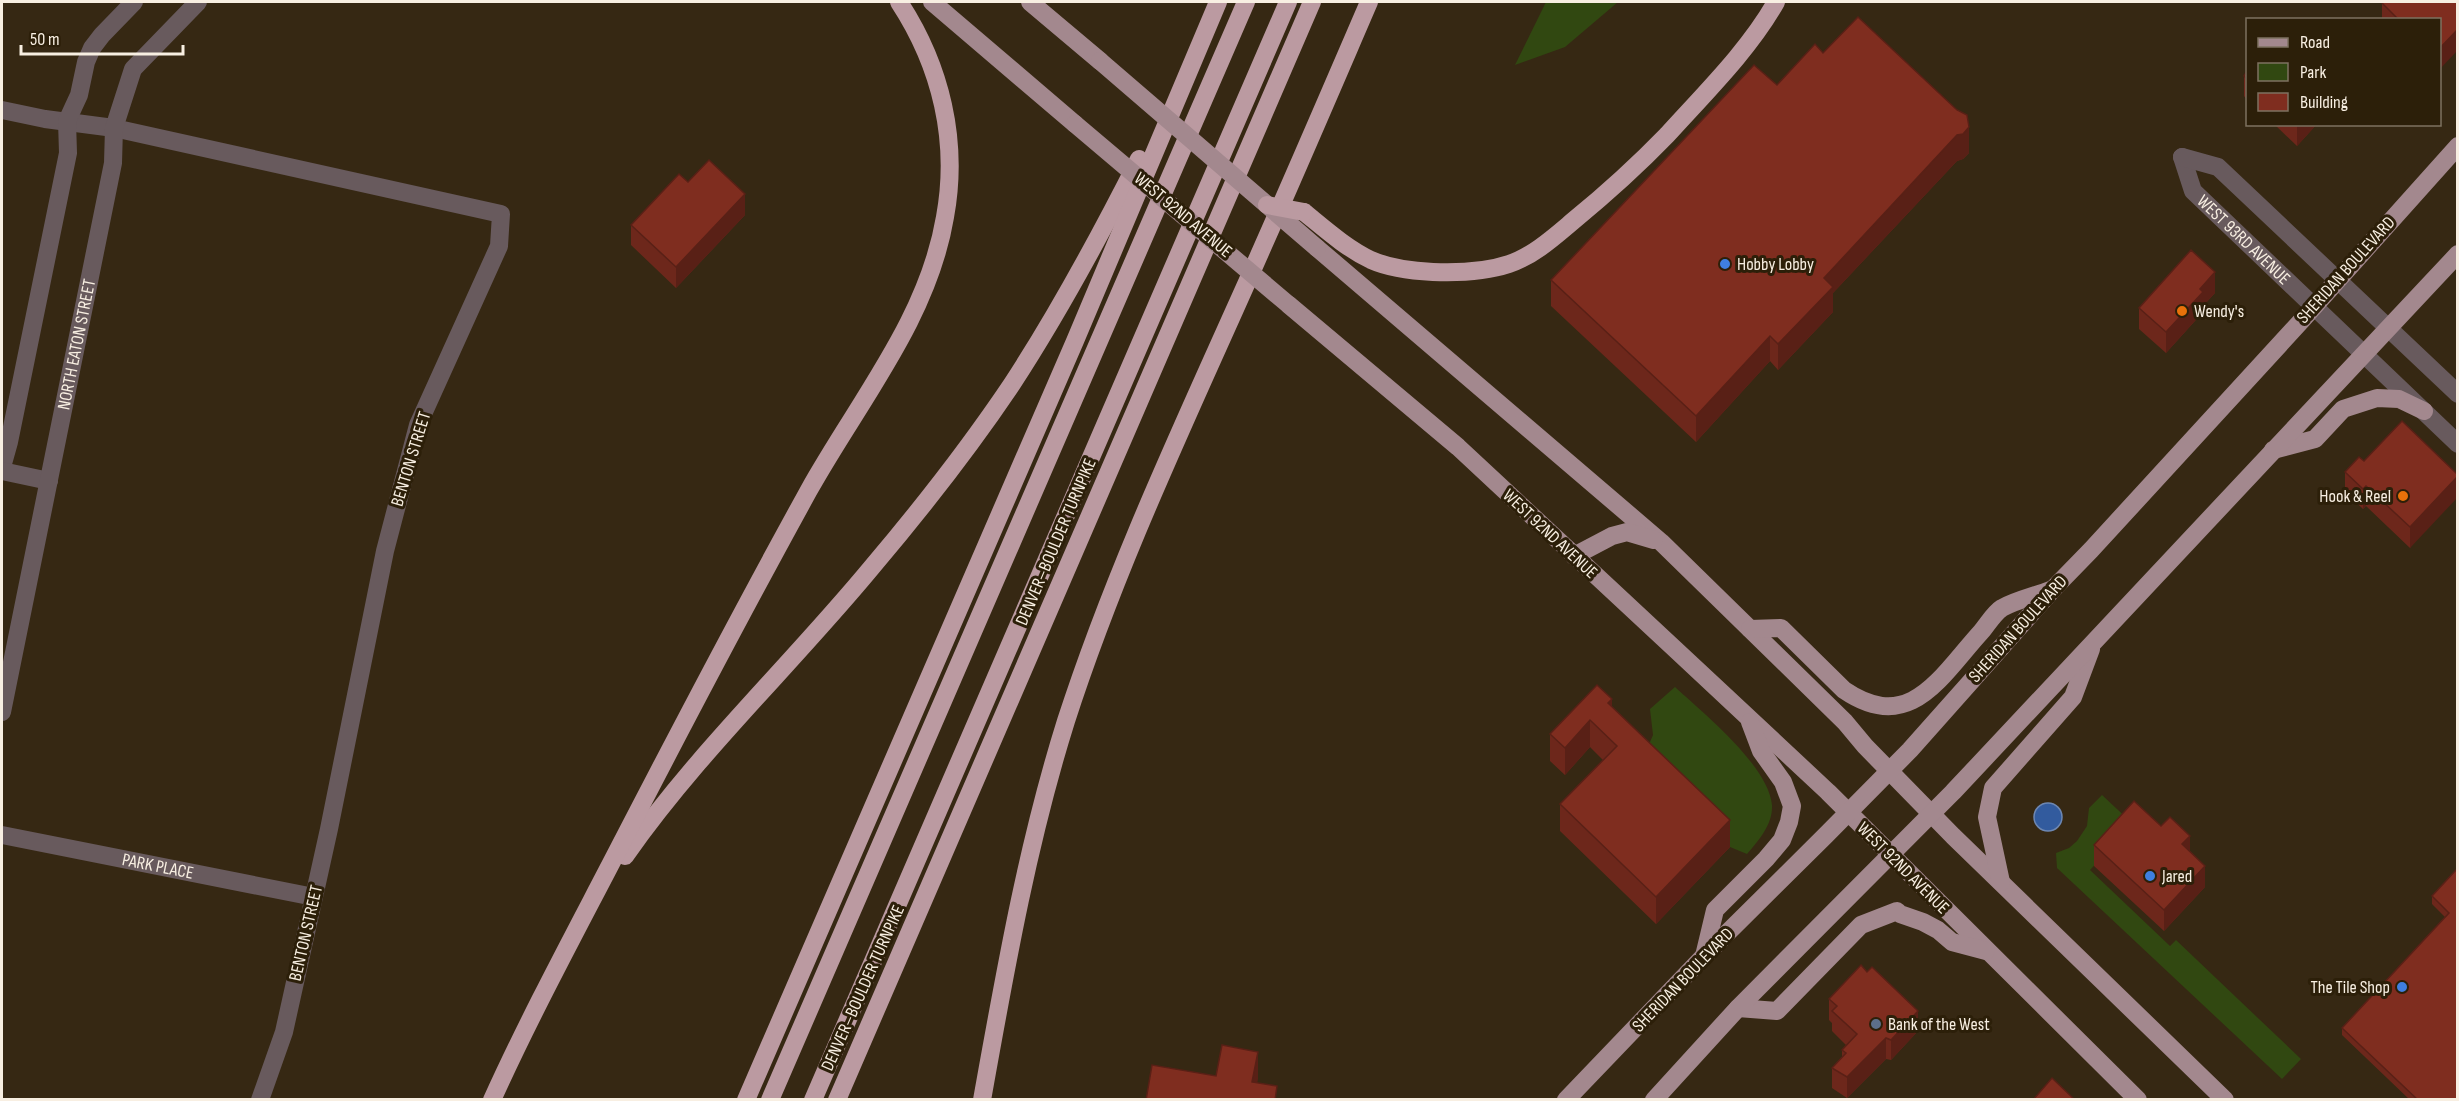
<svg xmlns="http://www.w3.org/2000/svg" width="2459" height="1101" viewBox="0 0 2459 1101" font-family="'Sofia Sans Condensed',sans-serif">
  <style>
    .green { fill: #314811 }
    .water { fill: #325b9e; stroke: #6d87b2; stroke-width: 1.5 }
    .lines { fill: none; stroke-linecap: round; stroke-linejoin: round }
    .minor { stroke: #685a5d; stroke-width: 18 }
    .primary { stroke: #a3888e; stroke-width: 18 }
    .motorway { stroke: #bb9aa1; stroke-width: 18 }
    .primary-bridge { stroke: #a3888e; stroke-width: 18 }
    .motorway-bridge { stroke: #bb9aa1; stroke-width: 18 }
    .wall { fill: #6d271b }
    .shaded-wall { fill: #592016 }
    .building { fill: #7f2d1f; stroke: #592016; stroke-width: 1.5 }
    .shop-dot { fill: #3f7fe0; stroke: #2c1f09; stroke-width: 2 }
    .food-dot { fill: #e8710a; stroke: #2c1f09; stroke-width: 2 }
    .service-dot { fill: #5c6f8a; stroke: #2c1f09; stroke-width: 2 }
    .labels { text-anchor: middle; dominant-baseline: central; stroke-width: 6; stroke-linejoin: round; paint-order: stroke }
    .street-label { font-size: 18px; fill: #f8efe2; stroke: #2c1f09 }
    .poi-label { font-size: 18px; fill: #f8efe2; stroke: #2c1f09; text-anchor: start }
  </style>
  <rect width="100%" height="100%" fill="#362813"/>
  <g class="green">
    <polygon points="1546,2 1618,2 1565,47 1515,65"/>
    <path d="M1675,687C1703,713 1768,765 1772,805C1773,824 1759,840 1747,854L1730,847L1641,763L1653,735L1650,709Z"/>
    <polygon points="2102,795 2133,824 2090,870 2170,946 2176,940 2301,1059 2282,1079 2057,868 2056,853 2069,848 2077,841 2087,826 2089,808"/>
  </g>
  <circle class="water" cx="2048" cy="817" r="14"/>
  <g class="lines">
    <g class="minor">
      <polyline points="2,110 45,119 114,128 501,214 499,246 418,425 385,551 329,829 284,1032 260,1100"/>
      <path id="s1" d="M2182,157L2193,191L2458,444"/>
      <polyline points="2182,157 2218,167 2458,394"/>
      <polyline points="2,467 9,442 68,153 67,121 79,95 86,62 92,48 102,35 134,2"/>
      <polyline points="2,471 49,481"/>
      <path id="s2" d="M2,712L113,163L114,128L133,69L198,2"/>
      <path id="s3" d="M2,835L314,897"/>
    </g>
    <g class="primary">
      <polyline points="932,2 1075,124"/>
      <polyline points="1030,2 1100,61"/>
      <polyline points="1317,248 1661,542 1845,722 1865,746 1953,836 2225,1100"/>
      <polyline points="1289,305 1458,447 1676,650 1828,792 2138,1100"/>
      <polyline points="2273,450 2315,439 2343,409 2377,398 2399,399 2424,411"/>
      <polyline points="1574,556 1612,536 1627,532 1654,540"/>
      <path d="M1750,629L1781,628L1844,690C1910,735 1940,677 1981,632C1987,625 1994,613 2002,608C2016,600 2035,596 2050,590"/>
      <polyline points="2001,882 1987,817 1993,788 2073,697 2091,649"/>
      <polyline points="1704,956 1715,910 1766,859 1782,840 1789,822 1792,806 1783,782 1761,751 1750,722"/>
      <polyline points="1738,1008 1777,1011 1861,925 1897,911 1900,914 1923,922 1938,930 1952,942 1986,951"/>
      <polyline points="1566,1100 1704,956 1826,835 1910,750 2054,588 2091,550 2303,319 2458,146"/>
      <polyline points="1654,1100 1738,1008 1953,792 2458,254"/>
    </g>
    <g class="motorway">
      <path d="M1304,212C1325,229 1346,248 1371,260C1389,268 1413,271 1433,272C1458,273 1485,272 1509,264C1533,256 1554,237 1573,221C1606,194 1637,166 1667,135C1704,94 1749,50 1776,2"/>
      <path d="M625,856C698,752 791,665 872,567C922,508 969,448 1012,384C1059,312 1100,236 1139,159"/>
      <path d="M492,1100C531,1014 576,931 619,848C681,728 744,608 809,490C858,402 928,319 945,217C959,141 941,66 899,2"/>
      <polyline points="746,1100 1075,341 1218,2"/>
      <polyline points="770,1100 1246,2"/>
      <polyline points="813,1100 1288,2"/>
      <polyline points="837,1100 1312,2"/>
      <path d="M982,1100C1005,972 1027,845 1066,721C1112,579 1174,445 1235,309C1281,207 1325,104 1369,2"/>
    </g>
    <g class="primary-bridge">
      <polyline points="1100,61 1317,248"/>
      <polyline points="1075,124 1289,305"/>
    </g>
    <polyline class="motorway-bridge" points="1267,205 1304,212"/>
  </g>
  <g class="wall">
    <polygon points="2382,3 2439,20 2382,20"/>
    <polygon points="1823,53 1969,153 1963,159 1957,161 1833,293 1833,312 1778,370 1770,361 1696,442 1551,306 1551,280 1777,85"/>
    <polygon points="2247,71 2247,100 2244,96 2244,76"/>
    <polygon points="2274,124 2317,124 2297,146"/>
    <polygon points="688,182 745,215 676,288 631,245 631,225"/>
    <polygon points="2215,293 2203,306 2203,312 2166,353 2139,329 2139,308"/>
    <polygon points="2364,461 2457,474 2410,548 2366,506 2363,509 2345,492 2345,472"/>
    <polygon points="1612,707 1730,847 1656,924 1560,831 1560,804 1603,760 1590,747 1565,775 1550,761 1550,734"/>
    <polygon points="2094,845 2190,852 2205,887 2164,931 2094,866"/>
    <polygon points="2457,869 2457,1100 2410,1100 2342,1035 2342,1028 2445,917 2432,904 2432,896"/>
    <polygon points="1829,999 1918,1031 1891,1060 1886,1059 1847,1098 1832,1088 1832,1068 1842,1057 1842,1050 1846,1045 1832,1031 1832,1023 1829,1020"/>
  </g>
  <g class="shaded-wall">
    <polygon points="2457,30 2457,51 2439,70 2439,49"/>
    <polygon points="2298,124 2317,124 2297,146 2297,125"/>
    <polygon points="1969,127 1969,153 1963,159 1957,161 1833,293 1833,312 1778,370 1778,344 1824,278 1957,135"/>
    <polygon points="745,194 745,215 676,288 676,267"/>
    <polygon points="2215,272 2215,293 2203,306 2203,312 2166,353 2166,332 2200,289"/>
    <polygon points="1770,336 1770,361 1696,442 1696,416"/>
    <polygon points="2457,477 2457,498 2410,548 2410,527"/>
    <polygon points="2366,486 2366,506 2363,509 2363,489"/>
    <polygon points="1612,699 1612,726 1608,703"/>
    <polygon points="1590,720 1590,747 1565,775 1565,748"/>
    <polygon points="1730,820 1730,847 1656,924 1656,897"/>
    <polygon points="2190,836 2190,856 2182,844"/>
    <polygon points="2205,866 2205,887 2164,931 2164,910"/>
    <polygon points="1918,1011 1918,1031 1891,1060 1891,1040"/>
    <polygon points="1886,1038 1886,1059 1847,1098 1847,1077"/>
    <polygon points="1258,1052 1258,1079 1254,1100 1252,1082"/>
  </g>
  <g class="building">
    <polygon points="2384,2 2457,2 2457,30 2439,49 2439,20 2399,20 2382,3"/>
    <polygon points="1858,17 1957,110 1967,115 1969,127 1963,134 1957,135 1824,278 1833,287 1778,344 1770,336 1696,416 1551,280 1754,65 1777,85 1815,44 1823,53"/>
    <polygon points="2247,71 2247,79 2244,76"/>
    <polygon points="709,160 745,194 676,267 631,225 679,174 688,182"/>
    <polygon points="2191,250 2215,272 2200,289 2203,292 2166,332 2139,308"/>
    <polygon points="2402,421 2457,474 2457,477 2410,527 2366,486 2363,489 2345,472 2359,457 2364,461"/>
    <polygon points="1597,685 1612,699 1608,703 1730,820 1656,897 1560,804 1617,746 1590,720 1565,748 1550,734"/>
    <polygon points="2134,801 2161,826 2170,817 2190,836 2182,844 2205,866 2164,910 2094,845"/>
    <polygon points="2457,869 2457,1100 2418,1100 2342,1028 2449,913 2432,896"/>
    <polygon points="1861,965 1867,972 1872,967 1918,1011 1891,1040 1886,1038 1847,1077 1832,1068 1846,1053 1842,1050 1857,1034 1832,1011 1837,1006 1829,999"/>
    <polygon points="1222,1045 1258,1052 1252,1082 1277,1086 1275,1100 1146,1100 1152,1065 1216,1076"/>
    <polygon points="2052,1078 2075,1100 2033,1100"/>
  </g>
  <g class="shop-dot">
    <circle cx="1725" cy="264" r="6"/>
    <circle cx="2150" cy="876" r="6"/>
    <circle cx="2402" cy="987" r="6"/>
  </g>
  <g class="food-dot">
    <circle cx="2182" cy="311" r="6"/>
    <circle cx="2403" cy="496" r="6"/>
  </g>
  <circle class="service-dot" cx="1876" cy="1024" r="6"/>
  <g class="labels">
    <g class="street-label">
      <text transform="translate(1183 215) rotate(40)">WEST 92ND AVENUE</text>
      <text stroke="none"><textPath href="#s1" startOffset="106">WEST 93RD AVENUE</textPath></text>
      <text transform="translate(2346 270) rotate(-48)">SHERIDAN BOULEVARD</text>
      <text stroke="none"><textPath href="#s2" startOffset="375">NORTH EATON STREET</textPath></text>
      <text transform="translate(411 459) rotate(-73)">BENTON STREET</text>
      <text transform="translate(1550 534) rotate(43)">WEST 92ND AVENUE</text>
      <text transform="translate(1056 542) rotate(-67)">DENVER–BOULDER TURNPIKE</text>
      <text transform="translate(2018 629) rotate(-48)">SHERIDAN BOULEVARD</text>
      <text stroke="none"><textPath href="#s3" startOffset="159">PARK PLACE</textPath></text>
      <text transform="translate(1903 868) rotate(45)">WEST 92ND AVENUE</text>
      <text transform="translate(306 933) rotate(-77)">BENTON STREET</text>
      <text transform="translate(1683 980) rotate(-46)">SHERIDAN BOULEVARD</text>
      <text transform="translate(863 988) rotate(-66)">DENVER–BOULDER TURNPIKE</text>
    </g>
    <g class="poi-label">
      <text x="1737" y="264">Hobby Lobby</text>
      <text x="2194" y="311">Wendy's</text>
      <text x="2391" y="496" text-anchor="end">Hook &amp; Reel</text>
      <text x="2162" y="876">Jared</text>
      <text x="2390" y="987" text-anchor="end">The Tile Shop</text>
      <text x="1888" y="1024">Bank of the West</text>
    </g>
  </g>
  <rect width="2459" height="1101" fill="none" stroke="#f8efe2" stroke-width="6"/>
  <rect x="2246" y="18" width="195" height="108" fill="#2c1f09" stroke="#7e7260" stroke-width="1.5"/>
  <rect x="2258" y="38" width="30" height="9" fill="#a3888e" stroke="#7e7260" stroke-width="1.5"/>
  <text x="2300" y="48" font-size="18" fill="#f8efe2">Road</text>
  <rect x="2258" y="63" width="30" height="18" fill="#314811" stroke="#7e7260" stroke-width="1.5"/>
  <text x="2300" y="78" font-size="18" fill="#f8efe2">Park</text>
  <rect x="2258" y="93" width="30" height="18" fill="#7f2d1f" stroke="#7e7260" stroke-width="1.5"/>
  <text x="2300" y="108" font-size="18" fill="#f8efe2">Building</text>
  <path d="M21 45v9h162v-9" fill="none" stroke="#f8efe2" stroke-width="3"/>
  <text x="30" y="45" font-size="18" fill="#f8efe2" stroke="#2c1f09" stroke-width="4.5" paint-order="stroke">50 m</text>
</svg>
